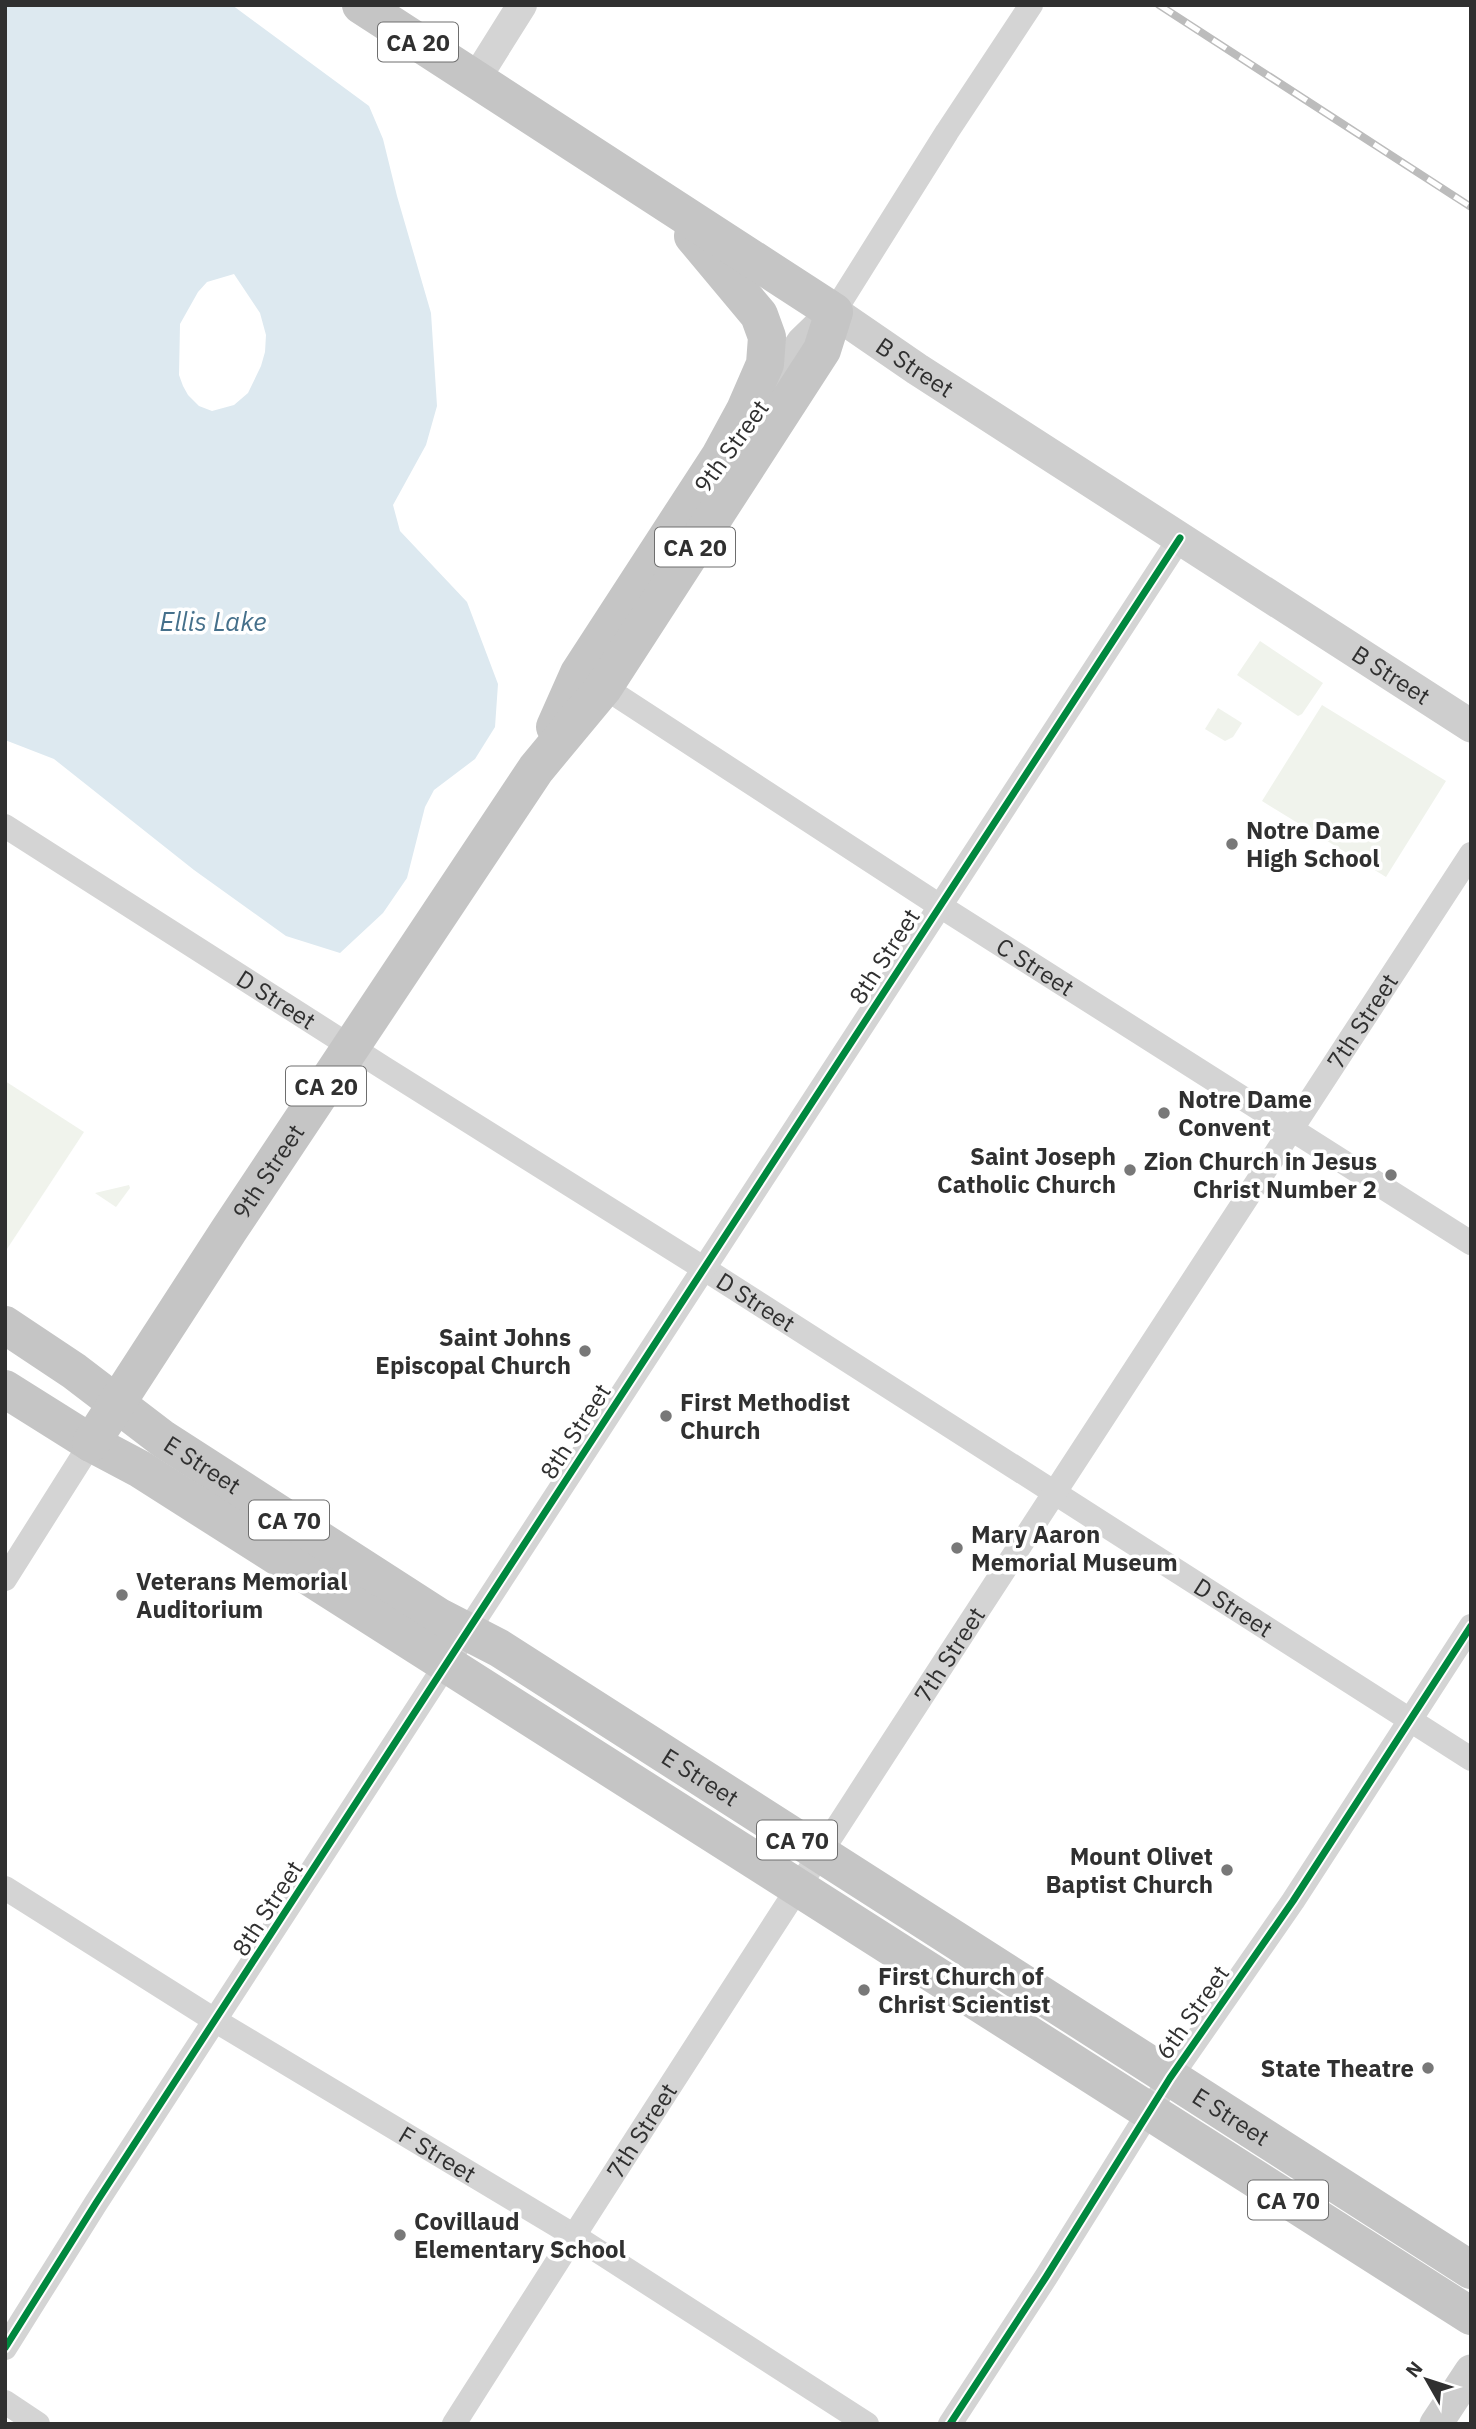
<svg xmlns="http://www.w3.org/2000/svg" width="1476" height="2429" viewBox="0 0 1476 2429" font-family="'IBM Plex Sans',sans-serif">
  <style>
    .green { fill: #f0f3ec }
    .water { fill: #dde9f0; fill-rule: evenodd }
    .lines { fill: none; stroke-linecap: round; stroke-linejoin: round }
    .minor { stroke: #d4d4d4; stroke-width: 24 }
    .tertiary { stroke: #d4d4d4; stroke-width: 30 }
    .secondary { stroke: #cecece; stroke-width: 33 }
    .trunk { stroke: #c5c5c5; stroke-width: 38 }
    .rail-casing { stroke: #bcbcbc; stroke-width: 8 }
    .rail { stroke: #fff; stroke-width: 5; stroke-dasharray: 16; stroke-linecap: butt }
    .cycleway-casing { stroke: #fff; stroke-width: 11 }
    .cycleway { stroke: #00873e; stroke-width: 7 }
    .poi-dot { fill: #787878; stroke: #fff; stroke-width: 2.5 }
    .labels { text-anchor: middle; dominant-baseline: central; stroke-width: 7; stroke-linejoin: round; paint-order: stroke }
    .shield { fill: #fff; stroke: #6e6e6e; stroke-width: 2 }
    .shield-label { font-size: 23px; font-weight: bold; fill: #303030 }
    .street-label { font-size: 24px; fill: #303030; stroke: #fff }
    .poi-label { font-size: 24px; font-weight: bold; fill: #303030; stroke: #fff; text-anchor: start }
    .water-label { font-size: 26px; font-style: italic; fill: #45708b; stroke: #fff }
  </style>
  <rect width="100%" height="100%" fill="#fff"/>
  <g class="green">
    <polygon points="1260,641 1323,683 1302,714 1298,716 1237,675"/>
    <polygon points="1322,705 1446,781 1386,877 1262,801"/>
    <polygon points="1218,708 1242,723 1233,737 1225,741 1205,729"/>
    <polygon points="5,1081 84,1132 5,1252"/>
    <polygon points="129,1185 130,1188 116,1207 95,1193"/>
  </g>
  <path class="water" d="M5,5H232L369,106L383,139L397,196L431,313L437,406L426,445L393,505L400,531L467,602L498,684L495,727L475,759L434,790L425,807L407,878L383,913L340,953L286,936L194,870L54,759L5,740ZM234,274L260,313L266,335L265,352L261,366L248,393L234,405L212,411L199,406L188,395L183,386L179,375L180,324L198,292L207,282Z"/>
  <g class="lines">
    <g class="minor">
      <polyline points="834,312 947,132 1031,5"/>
      <path id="s1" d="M604,687L940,906L1471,1243"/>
      <path id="s2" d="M5,826L384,1068L703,1268L1471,1759"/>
      <polyline points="5,1579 91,1443"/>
      <path id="s3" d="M5,1888L216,2021L573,2235L867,2424"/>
      <polyline points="5,2348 96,2203 467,1632 1180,538"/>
      <polyline points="5,2402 38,2424"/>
      <path id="s4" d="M454,2424C788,1898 1131,1376 1471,854"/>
      <polyline points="950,2424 1046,2277 1170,2078 1293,1901 1471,1626"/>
    </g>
    <polyline class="tertiary" points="475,80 522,5"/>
    <g class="secondary">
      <path id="s5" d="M757,411L803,342L834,312L917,369L1471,726"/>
      <polyline points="1436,2424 1471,2371"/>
    </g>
    <g class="trunk">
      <polyline points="555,727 579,673 720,456 745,410 765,364 767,337 759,315 693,236"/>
      <path id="s6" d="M5,1325L74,1371L163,1439L439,1617L499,1648L1471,2270"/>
      <polyline points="5,1389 91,1443 140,1469 1471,2316"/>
      <path id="s7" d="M91,1443L229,1230L536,769L604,687L822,350L834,312L361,5"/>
    </g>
    <g class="rail-casing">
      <polyline id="rail" points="1159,5 1471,207"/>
    </g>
    <use href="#rail" class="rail"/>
    <g class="cycleway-casing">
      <g id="cycleway">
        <polyline points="5,2348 96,2203 467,1632 1180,538"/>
        <polyline points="950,2424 1046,2277 1170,2078 1293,1901 1471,1626"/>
      </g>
    </g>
    <use href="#cycleway" class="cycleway"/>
  </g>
  <g class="poi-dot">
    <circle cx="1232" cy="844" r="7"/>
    <circle cx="1164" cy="1113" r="7"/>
    <circle cx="1130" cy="1170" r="7"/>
    <circle cx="1391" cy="1175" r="7"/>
    <circle cx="585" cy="1351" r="7"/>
    <circle cx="666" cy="1416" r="7"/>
    <circle cx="957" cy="1548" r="7"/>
    <circle cx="122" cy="1595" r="7"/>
    <circle cx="1227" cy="1870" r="7"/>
    <circle cx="864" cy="1990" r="7"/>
    <circle cx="1428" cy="2068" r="7"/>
    <circle cx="400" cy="2235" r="7"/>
  </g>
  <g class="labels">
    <g class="shield">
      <rect x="378" y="22.5" width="80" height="39" rx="5"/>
      <rect x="655" y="527.5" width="80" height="39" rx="5"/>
      <rect x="286" y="1066.5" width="80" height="39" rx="5"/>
      <rect x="249" y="1500.5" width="80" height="39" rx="5"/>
      <rect x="757" y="1820.5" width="80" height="39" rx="5"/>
      <rect x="1248" y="2180.5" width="80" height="39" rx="5"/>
    </g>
    <g class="shield-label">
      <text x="418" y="42">CA 20</text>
      <text x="695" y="547">CA 20</text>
      <text x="326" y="1086">CA 20</text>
      <text x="289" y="1520">CA 70</text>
      <text x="797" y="1840">CA 70</text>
      <text x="1288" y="2200">CA 70</text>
    </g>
    <g class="street-label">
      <text stroke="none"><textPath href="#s5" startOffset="224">B Street</textPath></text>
      <text transform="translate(731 446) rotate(-54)">9th Street</text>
      <text stroke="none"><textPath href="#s5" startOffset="791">B Street</textPath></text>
      <text transform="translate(884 956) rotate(-57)">8th Street</text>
      <text stroke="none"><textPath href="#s1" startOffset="514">C Street</textPath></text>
      <text stroke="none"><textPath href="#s2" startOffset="322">D Street</textPath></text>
      <text stroke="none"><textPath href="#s4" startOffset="1671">7th Street</textPath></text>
      <text stroke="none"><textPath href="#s7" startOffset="324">9th Street</textPath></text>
      <text stroke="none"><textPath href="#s2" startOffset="889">D Street</textPath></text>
      <text transform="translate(575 1431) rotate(-57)">8th Street</text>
      <text stroke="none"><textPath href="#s6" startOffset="242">E Street</textPath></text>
      <text stroke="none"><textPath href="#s2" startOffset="1456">D Street</textPath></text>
      <text stroke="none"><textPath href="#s4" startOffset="915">7th Street</textPath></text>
      <text stroke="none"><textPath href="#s6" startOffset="830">E Street</textPath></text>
      <text transform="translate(267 1908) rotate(-57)">8th Street</text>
      <text transform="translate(1192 2012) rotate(-55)">6th Street</text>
      <text stroke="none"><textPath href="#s6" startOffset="1460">E Street</textPath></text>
      <text stroke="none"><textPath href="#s4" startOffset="348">7th Street</textPath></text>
      <text stroke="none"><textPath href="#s3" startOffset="508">F Street</textPath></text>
    </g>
    <g class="poi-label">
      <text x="1246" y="830">Notre Dame<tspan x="1246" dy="28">High School</tspan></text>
      <text x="1178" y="1099">Notre Dame<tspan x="1178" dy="28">Convent</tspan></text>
      <text x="1116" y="1156" text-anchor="end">Saint Joseph<tspan x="1116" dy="28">Catholic Church</tspan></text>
      <text x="1377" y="1161" text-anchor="end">Zion Church in Jesus<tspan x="1377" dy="28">Christ Number 2</tspan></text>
      <text x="571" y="1337" text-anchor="end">Saint Johns<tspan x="571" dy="28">Episcopal Church</tspan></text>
      <text x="680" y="1402">First Methodist<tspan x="680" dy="28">Church</tspan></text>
      <text x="971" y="1534">Mary Aaron<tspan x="971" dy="28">Memorial Museum</tspan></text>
      <text x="136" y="1581">Veterans Memorial<tspan x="136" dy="28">Auditorium</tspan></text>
      <text x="1213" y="1856" text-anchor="end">Mount Olivet<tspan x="1213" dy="28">Baptist Church</tspan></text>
      <text x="878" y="1976">First Church of<tspan x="878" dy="28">Christ Scientist</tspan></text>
      <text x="1414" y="2068" text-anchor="end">State Theatre</text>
      <text x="414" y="2221">Covillaud<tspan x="414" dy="28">Elementary School</tspan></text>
    </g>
    <g class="water-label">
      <text x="213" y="621">Ellis Lake</text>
    </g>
  </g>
  <rect width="1476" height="2429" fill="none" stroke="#303030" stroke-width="14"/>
  <g transform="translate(1427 2380) rotate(309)" stroke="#ffffff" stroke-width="5" paint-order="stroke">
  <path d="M0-5L12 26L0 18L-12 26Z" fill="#303030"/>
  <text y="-10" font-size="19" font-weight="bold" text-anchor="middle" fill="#303030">N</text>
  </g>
</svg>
